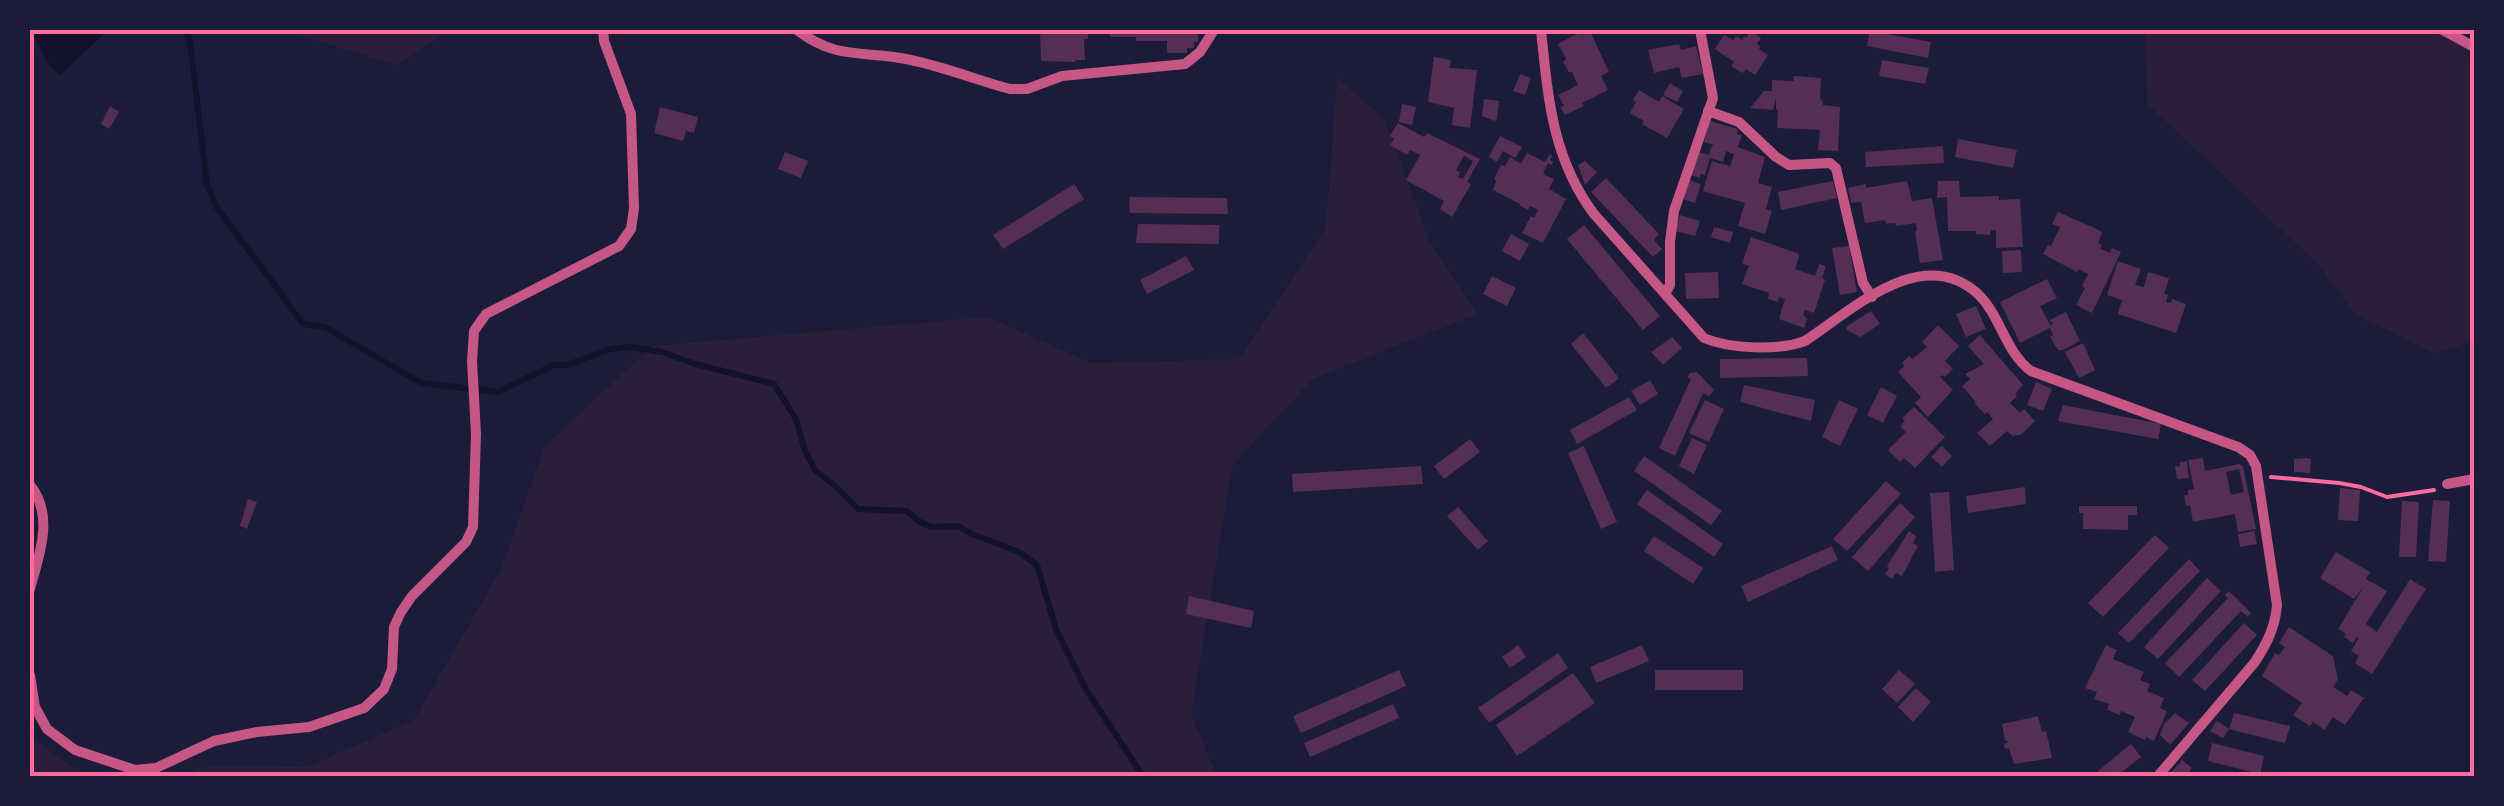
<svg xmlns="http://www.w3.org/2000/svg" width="2504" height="806" viewBox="0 0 2504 806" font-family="'Work Sans',sans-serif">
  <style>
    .green { fill: #2a1e3b }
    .water { fill: #12122b }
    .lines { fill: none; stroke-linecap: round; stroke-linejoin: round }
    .stream { stroke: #12122b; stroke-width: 6 }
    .building { fill: #542f53; fill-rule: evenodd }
    .path { stroke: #ff6b9d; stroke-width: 4 }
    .minor { stroke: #c65784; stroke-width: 10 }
    .neatline { fill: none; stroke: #ff6b9d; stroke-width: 4 }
  </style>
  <rect width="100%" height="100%" fill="#1b1b3a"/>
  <g class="green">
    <polygon points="282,30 449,30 397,65"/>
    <polygon points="2145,30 2466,30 2474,96 2474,341 2434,353 2356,315 2318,264 2147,104"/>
    <polygon points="1337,78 1384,118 1430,242 1477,314 1313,379 1232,466 1191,714 1217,776 179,776 207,766 306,767 414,720 502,567 544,447 652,346 988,317 1091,363 1239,359 1326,227"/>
    <polygon points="30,736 73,768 101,776 30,776"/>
  </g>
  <polygon class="water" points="30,30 108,30 60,75 51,68"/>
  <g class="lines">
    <polyline class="stream" points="186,30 190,42 207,185 216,206 303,324 325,327 421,383 498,392 554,365 567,365 610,349 632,347 662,352 695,364 774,384 796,419 805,451 815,470 835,486 858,509 907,511 918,521 931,527 958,526 972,534 1019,552 1037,565 1056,629 1087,691 1143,776"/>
  </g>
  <g class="building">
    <polygon points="1040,30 1088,30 1088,39 1084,39 1085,60 1075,60 1075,62 1041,61"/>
    <polygon points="1110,30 1198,30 1198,42 1194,42 1194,48 1187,48 1187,53 1167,53 1167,41 1136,41 1136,37 1110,37"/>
    <polygon points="1590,31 1609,72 1601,76 1608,90 1582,103 1584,106 1565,115 1560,107 1564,106 1558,95 1578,85 1572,72 1569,72 1563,62 1566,59 1558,44 1580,32 1582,35"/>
    <polygon points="1750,31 1761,38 1757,44 1760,46 1759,49 1768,55 1755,75 1746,69 1743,73 1731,66 1734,62 1715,49 1724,35 1733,40 1736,36 1742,40 1744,36 1746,38"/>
    <polygon points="1870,31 1931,42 1928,58 1867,46"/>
    <polygon points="1679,44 1681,50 1696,46 1703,74 1682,78 1679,67 1654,73 1648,50"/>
    <polygon points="1434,57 1451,60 1450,68 1477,70 1470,128 1452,125 1454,108 1428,102"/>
    <polygon points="1882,60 1929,68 1925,84 1879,76"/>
    <polygon points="1520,74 1531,78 1525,95 1513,91"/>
    <polygon points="1794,76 1821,78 1820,100 1822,99 1823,105 1840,107 1838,151 1818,150 1820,130 1777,128 1778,110 1776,110 1776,97 1773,110 1750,108 1764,91 1772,91 1772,80 1794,81"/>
    <polygon points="1670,83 1683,91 1677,102 1663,95"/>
    <polygon points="1639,90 1659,102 1662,96 1684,109 1667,138 1642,124 1644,121 1630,113 1636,102 1633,100"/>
    <polygon points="1484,99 1499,101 1497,119 1495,121 1482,116"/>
    <polygon points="1402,104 1416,107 1412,125 1399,122"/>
    <polygon points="110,106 119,112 109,129 101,124"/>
    <polygon points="660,107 698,117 694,133 686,131 683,141 654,133"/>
    <polygon points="1710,121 1738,129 1737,134 1742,135 1738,147 1765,157 1758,183 1772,187 1766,209 1772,211 1765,234 1738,226 1745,203 1703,191 1712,161 1730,166 1734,154 1726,151 1723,162 1710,158 1705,175 1701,174 1700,178 1691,175 1698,152 1709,155 1711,147 1714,145 1704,142"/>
    <path d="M1398,123L1424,137L1427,133L1480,159L1467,182L1471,184L1452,217L1440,209L1444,201L1406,180L1420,155L1410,150L1407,155L1390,145L1394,139L1390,136ZM1464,156L1473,161L1463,179L1458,177L1460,172L1456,170Z"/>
    <polygon points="1500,136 1522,147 1515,158 1503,151 1497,162 1489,157"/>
    <polygon points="1958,139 2017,150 2013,168 1955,157"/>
    <polygon points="1943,146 1944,163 1866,167 1865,152"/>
    <polygon points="785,152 808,161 801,178 778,169"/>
    <polygon points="1527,153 1545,162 1550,154 1552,156 1550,160 1553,162 1551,165 1548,163 1543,174 1554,179 1549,189 1566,199 1543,243 1522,233 1531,216 1534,218 1538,210 1530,206 1528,210 1519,205 1520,204 1493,190 1496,181 1494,179 1501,165 1505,166 1510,157 1521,164"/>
    <polygon points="1585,161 1597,172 1585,185 1578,165"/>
    <polygon points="1606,178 1659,234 1654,240 1662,249 1653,257 1591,192"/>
    <polygon points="1689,180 1701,184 1695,203 1683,199"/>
    <polygon points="1833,181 1837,198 1781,210 1778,192"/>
    <polygon points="1907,181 1912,201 1932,198 1943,260 1920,263 1915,231 1917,231 1916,223 1896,226 1895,223 1886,224 1885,220 1865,223 1861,202 1851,203 1848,188 1866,184 1866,188"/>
    <polygon points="1938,181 1959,181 1960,197 1999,196 1999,200 2020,199 2023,247 1996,248 1996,230 1991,230 1990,235 1976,234 1976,231 1948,231 1947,197 1937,198"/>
    <polygon points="1074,184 1084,199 1003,249 993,235"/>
    <polygon points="1129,197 1227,198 1228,214 1130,213"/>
    <polygon points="2058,212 2099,230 2102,233 2098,243 2102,245 2100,249 2110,253 2112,248 2121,252 2092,313 2076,305 2085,288 2082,286 2088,274 2078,269 2077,272 2043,254 2048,245 2051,246 2060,227 2052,224"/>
    <polygon points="1680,215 1700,221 1695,236 1675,231"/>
    <polygon points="1138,224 1219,225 1219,244 1136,243"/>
    <polygon points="1584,225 1660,316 1643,330 1567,239"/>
    <polygon points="1714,227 1733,232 1730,243 1711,237"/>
    <polygon points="1511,234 1529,244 1520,261 1502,251"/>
    <polygon points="1751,237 1797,253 1799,256 1795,269 1815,276 1819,264 1826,266 1822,278 1825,280 1814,313 1805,310 1803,315 1807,319 1804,328 1779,319 1785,299 1779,297 1778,302 1768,299 1769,293 1742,284 1749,266 1742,263"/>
    <polygon points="1849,246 1857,292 1840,295 1832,248"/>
    <polygon points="2021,250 2022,272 2003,273 2002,251"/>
    <polygon points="1186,256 1194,270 1147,294 1140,280"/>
    <polygon points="2118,261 2141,269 2135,285 2144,287 2148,272 2169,278 2164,294 2168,295 2166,302 2171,303 2172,299 2186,304 2176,333 2118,314 2122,300 2107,295"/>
    <polygon points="1718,272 1719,298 1686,299 1685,273"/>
    <polygon points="1492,276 1516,288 1507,306 1483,294"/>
    <polygon points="2047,279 2057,298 2040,306 2050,325 2053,324 2050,320 2066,312 2080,341 2063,350 2058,350 2050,337 2053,335 2050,328 2020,343 2000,302"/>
    <polygon points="1976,306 1986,329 1966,337 1956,314"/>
    <polygon points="1871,311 1880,324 1860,337 1847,330 1846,327"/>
    <polygon points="1938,325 1959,346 1945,361 1953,369 1945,377 1942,375 1940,377 1953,390 1928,417 1915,403 1921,397 1898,372 1904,366 1902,363 1909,356 1912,359 1927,347 1922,342"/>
    <polygon points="1583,333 1619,378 1606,388 1571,344"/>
    <polygon points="1980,335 2023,385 2015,394 2017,396 2010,403 2020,413 2024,409 2035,421 2022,434 2013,436 2007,431 1990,446 1977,433 1993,419 1987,412 1985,414 1974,403 1976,402 1962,386 1970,379 1965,374 1984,364 1968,346"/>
    <polygon points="1672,337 1682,348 1663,365 1651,352"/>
    <polygon points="2083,343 2095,370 2079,378 2065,352"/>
    <polygon points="1807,358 1808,376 1720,378 1720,359"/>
    <polygon points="1697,372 1714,390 1709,396 1703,393 1675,456 1659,448 1691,379 1688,378 1689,373"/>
    <polygon points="1650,380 1658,394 1640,405 1631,391"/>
    <polygon points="2036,382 2052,389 2043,411 2027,405"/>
    <polygon points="1744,385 1815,400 1811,421 1740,402"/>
    <polygon points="1881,387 1897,396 1883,423 1867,415"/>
    <polygon points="1629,397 1637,410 1577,444 1570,430"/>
    <polygon points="1705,400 1724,409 1709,442 1689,433"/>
    <polygon points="1839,400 1858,409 1840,446 1822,437"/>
    <polygon points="2063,405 2161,424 2158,439 2058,421"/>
    <polygon points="1914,407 1945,437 1915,468 1904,458 1900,462 1888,450 1906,432 1900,426 1905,421 1902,418"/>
    <polygon points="1692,438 1707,445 1694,474 1679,466"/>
    <polygon points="1470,439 1480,452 1444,479 1434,466"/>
    <polygon points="1584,446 1617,522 1601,529 1568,453"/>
    <polygon points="1942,446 1952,456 1942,467 1931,457"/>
    <polygon points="1644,456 1722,511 1711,525 1634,471"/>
    <path d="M2203,458L2205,471L2239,464L2243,466L2256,529L2238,532L2235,514L2193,522L2190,505L2186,506L2184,495H2188V490L2194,489L2188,460ZM2239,469L2244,492L2231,495L2226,472Z"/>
    <polygon points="2307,458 2311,459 2310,473 2294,472 2294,459"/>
    <polygon points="2187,461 2189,478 2177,479 2175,467 2180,466 2180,462"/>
    <polygon points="1421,466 1423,484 1293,492 1292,474"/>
    <polygon points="1886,481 1901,494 1847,551 1833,539"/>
    <polygon points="2025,487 2026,504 1968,513 1966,496"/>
    <polygon points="2340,488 2360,490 2358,521 2338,520"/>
    <polygon points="1647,490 1723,544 1714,557 1637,504"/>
    <polygon points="1949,492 1954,570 1935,572 1930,493"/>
    <polygon points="248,499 257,502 247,529 240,526"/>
    <polygon points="2433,500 2450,501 2446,562 2428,561"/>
    <polygon points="2402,501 2419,502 2416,557 2399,557"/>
    <polygon points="1900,503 1915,517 1868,571 1852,557"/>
    <polygon points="2079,506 2137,506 2137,515 2128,515 2128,530 2083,529 2083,513 2079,513"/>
    <polygon points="1458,507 1488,541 1478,550 1447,516"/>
    <polygon points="1909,531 1916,536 1913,543 1918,546 1902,576 1896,573 1892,579 1885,574 1889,568 1887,566"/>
    <polygon points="2254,531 2257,544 2240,547 2238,534"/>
    <polygon points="2155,535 2169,548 2103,617 2088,603"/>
    <polygon points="1654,536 1703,568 1693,584 1644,551"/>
    <polygon points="1832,546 1838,560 1748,602 1741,586"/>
    <polygon points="2336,552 2370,572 2366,579 2387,591 2366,624 2377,632 2410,579 2426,589 2372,674 2355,663 2359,656 2351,651 2359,638 2357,637 2353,643 2344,637 2346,634 2338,629 2364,586 2354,599 2320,578"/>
    <polygon points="2189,559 2200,571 2129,643 2118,633"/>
    <polygon points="2207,578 2221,591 2158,659 2144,647"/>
    <polygon points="2229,591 2251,613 2248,617 2241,611 2179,677 2165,663 2228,598 2225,595"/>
    <polygon points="1189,596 1254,611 1251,628 1186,614"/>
    <polygon points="2244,623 2257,635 2205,691 2192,680"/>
    <polygon points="2289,627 2333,656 2338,679 2333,687 2347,696 2351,690 2364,698 2345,725 2333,717 2325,730 2313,722 2310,726 2293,715 2302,703 2262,676 2275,653 2279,655 2285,647 2279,643"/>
    <polygon points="1518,645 1526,657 1510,668 1502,657"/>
    <polygon points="1642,645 1649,661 1596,683 1590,667"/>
    <polygon points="2106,645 2117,650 2113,659 2144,672 2140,680 2150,684 2147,691 2164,698 2160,708 2167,711 2154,741 2146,737 2145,740 2128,732 2135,717 2121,711 2120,715 2107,710 2109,704 2094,699 2097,692 2085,688"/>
    <polygon points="1558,653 1568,668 1489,723 1478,708"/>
    <polygon points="1399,670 1406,686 1301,733 1293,716"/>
    <rect x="1655" y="670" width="88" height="20"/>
    <polygon points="1899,670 1915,684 1897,703 1882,689"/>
    <polygon points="1573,673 1595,703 1517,756 1496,725"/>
    <polygon points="1916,688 1931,702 1913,722 1898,707"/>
    <polygon points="1393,704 1399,718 1310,757 1304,743"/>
    <polygon points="2175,713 2189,723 2170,745 2160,735 2164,724"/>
    <polygon points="2234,713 2290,726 2285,743 2229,729"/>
    <polygon points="2038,716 2042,732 2046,731 2052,758 2014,764 2009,748 2005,749 2004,744 2008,742 2005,740 2002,724"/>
    <polygon points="2217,721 2229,729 2223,738 2210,731"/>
    <polygon points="2212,743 2264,756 2260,774 2208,761"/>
    <polygon points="2131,744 2141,757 2117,776 2092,776"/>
    <polygon points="2182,760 2192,768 2186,776 2168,776"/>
  </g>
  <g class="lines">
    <polyline class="path" points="2271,477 2339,483 2361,487 2387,497 2434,490"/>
    <g class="minor">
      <path d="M797,30C837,61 866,50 911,60C944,67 977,80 1010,89H1027L1062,76L1185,64L1200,52L1214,30"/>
      <path d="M1541,30C1548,97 1552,158 1594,214L1704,338C1730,349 1778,351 1805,341C1852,310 1922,243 1978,294C2001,316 2005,352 2031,371L2238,447L2250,455L2256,466L2277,605C2275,628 2267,643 2255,662L2158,776"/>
      <polyline points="2443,30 2474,47"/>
      <polyline points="1708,111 1739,122 1776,157 1789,165 1830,163 1836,168 1863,283 1872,297"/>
      <polyline points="1665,294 1670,285 1670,242 1674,211 1713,98 1700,30"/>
      <polyline points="2447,484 2474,479"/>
      <path d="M30,485C55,516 39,555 30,589"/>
      <polyline points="30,675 35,707 47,729 75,750 135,770 156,768 214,741 257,732 309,727 364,708 384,689 392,669 394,627 401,612 412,596 466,542 473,527 476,434 472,361 474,331 486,314 619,246 631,229 634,208 631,114 604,41 603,30"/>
    </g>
  </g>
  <rect width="2504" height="806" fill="none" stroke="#1b1b3a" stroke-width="65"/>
  <rect x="32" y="32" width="2440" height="742" class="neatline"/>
</svg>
